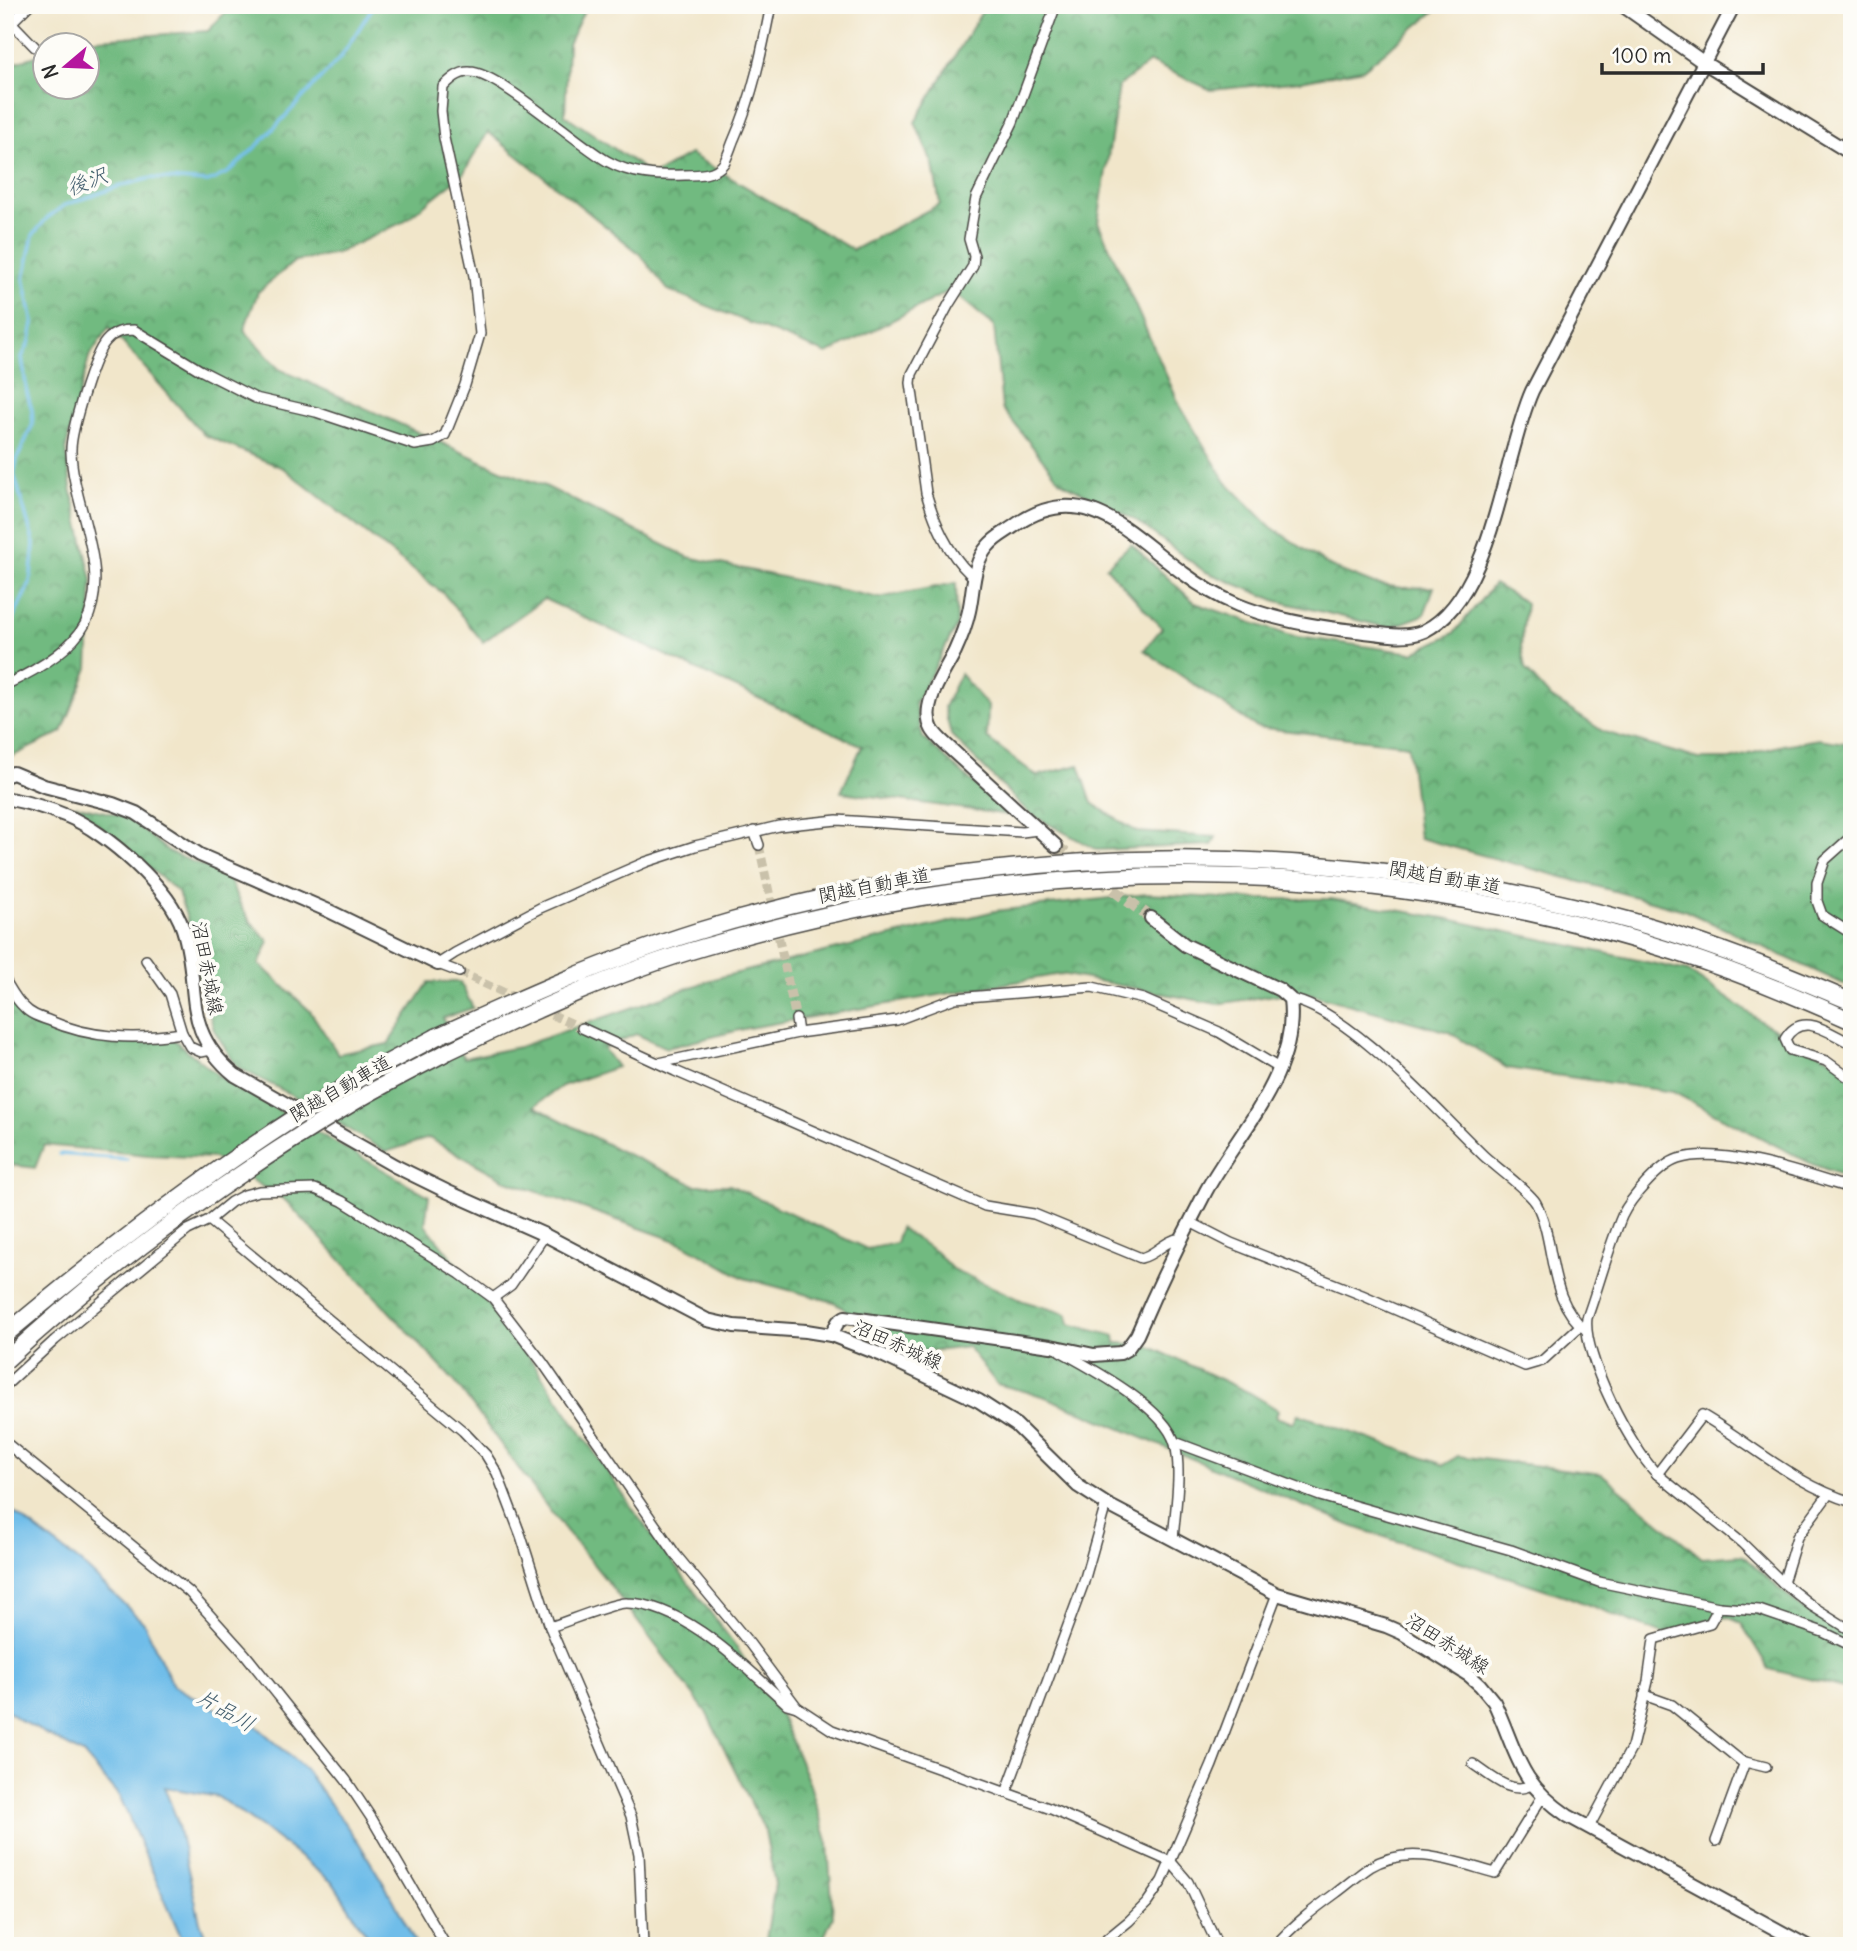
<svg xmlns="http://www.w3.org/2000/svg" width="1857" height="1951" viewBox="0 0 1857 1951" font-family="Delius,'Klee One',sans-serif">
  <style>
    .forest { fill: url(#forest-crowns); stroke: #4e7256; stroke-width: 2 }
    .water { fill: #6fbde9; stroke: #4d748a; stroke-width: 2 }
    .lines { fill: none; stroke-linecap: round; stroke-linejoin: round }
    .stream { stroke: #6fbde9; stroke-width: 3.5 }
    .street-tunnel { stroke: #c9c1aa; stroke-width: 9; stroke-dasharray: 9 4.5; stroke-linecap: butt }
    .secondary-tunnel { stroke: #c9c1aa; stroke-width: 12; stroke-dasharray: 12 6; stroke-linecap: butt }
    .street-casing { stroke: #494743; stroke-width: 12 }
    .secondary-casing { stroke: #494743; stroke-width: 16 }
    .highway-casing { stroke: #494743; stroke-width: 19 }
    .street { stroke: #fff; stroke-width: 9 }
    .secondary { stroke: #fff; stroke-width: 12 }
    .highway { stroke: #fff; stroke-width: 16 }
    .highway-bridge-casing { stroke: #494743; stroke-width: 19; stroke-linecap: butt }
    .highway-bridge { stroke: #fff; stroke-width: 16 }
    .labels { text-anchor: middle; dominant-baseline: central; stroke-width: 7; stroke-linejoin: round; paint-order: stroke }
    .street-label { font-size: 19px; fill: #2b2b2b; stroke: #fdfcf7 }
    .water-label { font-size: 21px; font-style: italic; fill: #435e6e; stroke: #fdfcf7 }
  </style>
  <defs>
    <pattern id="forest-crowns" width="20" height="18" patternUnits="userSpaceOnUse" patternTransform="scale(1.75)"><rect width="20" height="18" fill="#71ba80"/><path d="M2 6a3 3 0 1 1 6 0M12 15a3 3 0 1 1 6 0" fill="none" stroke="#5d9769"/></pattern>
  </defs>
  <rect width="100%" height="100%" fill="#fdfcf7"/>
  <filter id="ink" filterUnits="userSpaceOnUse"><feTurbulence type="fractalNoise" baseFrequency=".0143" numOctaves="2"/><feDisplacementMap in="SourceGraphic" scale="14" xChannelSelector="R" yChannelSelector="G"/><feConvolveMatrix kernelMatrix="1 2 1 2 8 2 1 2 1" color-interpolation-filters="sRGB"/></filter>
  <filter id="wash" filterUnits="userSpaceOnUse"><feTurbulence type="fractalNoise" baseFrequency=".00686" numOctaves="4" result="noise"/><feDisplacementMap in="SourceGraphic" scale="28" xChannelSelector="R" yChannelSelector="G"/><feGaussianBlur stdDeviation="1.57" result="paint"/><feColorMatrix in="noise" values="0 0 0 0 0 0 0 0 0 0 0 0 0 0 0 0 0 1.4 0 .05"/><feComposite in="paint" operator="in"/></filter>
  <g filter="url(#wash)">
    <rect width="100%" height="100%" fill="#f1e6ca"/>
    <g class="forest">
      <polygon points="232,5 587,5 568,44 565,115 653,175 690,154 853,250 940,204 933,165 915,122 986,5 1439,5 1440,7 1363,69 1301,81 1211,90 1150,62 1119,86 1098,222 1180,406 1226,482 1271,527 1331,567 1374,584 1403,588 1434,587 1424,615 1389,628 1277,601 1204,571 1135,520 1060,481 1002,408 994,326 951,290 827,354 668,290 639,253 488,132 463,174 403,222 337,253 295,261 258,292 244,330 279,369 501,470 545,486 688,557 879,598 956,583 957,625 915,705 923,738 1009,815 841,792 862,746 544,599 483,642 444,594 283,468 204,435 109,327 89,357 66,447 71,488 92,580 88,668 62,732 5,760 5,66 45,53 46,88 88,88 88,46 67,45 84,40 208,31"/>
      <polygon points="1131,544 1195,603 1291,636 1413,653 1454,633 1494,584 1526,603 1521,646 1525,669 1549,696 1604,732 1699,759 1731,759 1783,745 1819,739 1852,744 1852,988 1684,910 1419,838 1408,745 1256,727 1144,650 1162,628 1106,567"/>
      <polygon points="960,674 988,706 987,738 1037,776 1079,765 1092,803 1137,832 1216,837 1212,845 1097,850 1030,814 951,735 944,707"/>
      <path d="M75,805L127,817L169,852L212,870L227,874C238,900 246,923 269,941L259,964L310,1011L338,1054L388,1044L429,982H460L473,1008L443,1018L464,1058L519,1047L717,978L995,911L1147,894L1239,899H1331L1444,918L1688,971L1765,1024L1852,1070V1179L1812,1164L1673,1092L1507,1068L1449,1032L1300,991L1217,1004L1061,974L748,1028L667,1048L636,1034L603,1048L617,1067L562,1086L534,1106L618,1150L695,1185H730L867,1249L896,1243L900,1228L936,1252L952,1269L1023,1301L1067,1314L1069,1324L1115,1336L1116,1343L1146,1345L1250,1393L1278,1410L1276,1417L1293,1423L1298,1414L1444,1465L1458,1456L1602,1474L1702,1558L1742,1555L1804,1610L1852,1637V1690L1769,1669L1741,1623L1728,1617L1696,1623L1668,1636L1566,1596L1354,1527L1043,1396L997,1384L968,1347L934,1351L898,1349L834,1302L744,1278L682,1243L507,1181L429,1138L386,1152L288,1093L237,1067L214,1030L199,977L196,946L178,892Z"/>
      <path d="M5,992C10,996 13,1004 18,1008C54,1041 127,1048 173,1039L219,1076L429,1196L425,1224L528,1355L639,1518L735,1645L781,1716L810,1785L828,1844L833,1917L820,1946H765L775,1884L765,1831L706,1712L607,1581L550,1511L455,1382L285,1200L214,1158L148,1155L44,1145L35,1168L5,1164Z"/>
    </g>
    <polygon class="water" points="5,1506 81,1563 144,1623 173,1686 215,1708 252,1722 305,1769 359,1843 393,1899 417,1946 374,1946 333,1883 276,1838 218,1797 164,1787 176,1817 200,1922 209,1946 185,1946 120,1797 83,1754 18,1719 5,1708"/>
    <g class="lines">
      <g class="stream">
        <polyline points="5,636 30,583 34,544 14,474 17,459 33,424 32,410 27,393 22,357 30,341 33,323 24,278 33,235 47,218 65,205 123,185 152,178 208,182 229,172 261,142 341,57 374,5"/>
        <polyline points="59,1154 127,1159"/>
      </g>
    </g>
  </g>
  <g filter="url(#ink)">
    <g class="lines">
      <g class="street-tunnel">
        <polyline points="759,845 796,1019"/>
        <polyline points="459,972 520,1000"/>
        <polyline points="539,1009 582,1028"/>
      </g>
      <polyline class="secondary-tunnel" points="1056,846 1151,918"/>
      <g class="street-casing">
        <g id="street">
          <polyline points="5,16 35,47"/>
          <polyline points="12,22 29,5"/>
          <path d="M975,574H970C947,552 935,523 926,493L911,383L912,374L949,304L973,266L974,256L969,239L976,198L1013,122L1056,5"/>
          <path d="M5,685C33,672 70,652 85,624C113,571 73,508 71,452C70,433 93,355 106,341C114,332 122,330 134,330L200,370L255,398L316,412L415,445L433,442L445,435L465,385L480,334L474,276L444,138L441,111L443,87C450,80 459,71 470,72C498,72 577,144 607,161C632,175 658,176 685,175C698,175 716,175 724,163C728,156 731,146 734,139C753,96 762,51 771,5"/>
          <polyline points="754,831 759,845"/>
          <polyline points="1852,836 1825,860 1817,883 1817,901 1822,915 1852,934"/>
          <polyline points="146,960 170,994 182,1033 190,1047 201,1052 211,1050"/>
          <polyline points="438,964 455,953 540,908 646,862 695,846 779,826 837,820 1022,832 1038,830"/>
          <polyline points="438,964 459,972"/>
          <path d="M5,980C11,990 16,1000 24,1007C30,1014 39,1017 48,1020C91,1039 135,1040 182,1033"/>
          <path d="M1290,999C1349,1010 1439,1113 1484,1156C1496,1167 1529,1191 1536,1203C1557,1243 1546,1299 1586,1330"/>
          <polyline points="796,1019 798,1033"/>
          <path d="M582,1028L675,1071L985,1206L1034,1214L1141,1258C1157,1254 1163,1241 1181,1238"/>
          <path d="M1852,1044C1829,1033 1802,1010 1785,1039L1790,1050L1826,1061L1852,1080"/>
          <polyline points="659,1063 798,1033 897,1020 955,998 1092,987 1143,999 1219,1032 1279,1068"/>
          <path d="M1852,1189C1807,1175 1723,1145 1678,1159C1659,1165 1630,1199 1622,1216C1608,1249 1599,1285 1587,1318C1582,1355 1631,1448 1657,1474L1742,1543L1783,1583L1812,1606L1852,1631"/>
          <polyline points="209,1220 463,1431 486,1455 497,1473 521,1536 550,1627 631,1816 639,1854 643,1946"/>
          <polyline points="1190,1222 1231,1243 1362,1295 1525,1366 1542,1361 1580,1326"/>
          <polyline points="493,1298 511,1285 545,1235"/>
          <path d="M1060,1351C1091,1368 1166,1408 1175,1444C1182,1471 1175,1511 1173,1540"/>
          <polyline points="5,1386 55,1340 188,1230 209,1220 231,1202 244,1195 259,1191 315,1189 342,1201 460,1274 493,1298 543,1363 676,1555 750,1644 797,1707 832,1730 1051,1809 1171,1862 1188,1882 1218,1946"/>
          <polyline points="5,1442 189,1592 245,1654 346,1780 372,1819 446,1946"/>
          <polyline points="1175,1442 1320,1496 1511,1550 1599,1582 1719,1607 1759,1610 1823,1632 1852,1646"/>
          <path d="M1657,1474L1702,1415C1752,1444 1795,1485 1852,1502"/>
          <polyline points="1783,1583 1797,1537 1828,1495"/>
          <path d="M550,1627C566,1622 614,1602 627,1603C685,1604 746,1668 787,1704L797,1707"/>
          <polyline points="1644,1695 1672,1705 1741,1761 1766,1767"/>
          <path d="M1473,1764C1490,1775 1511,1796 1531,1785"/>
          <polyline points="1006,1793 1083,1585 1106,1504"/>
          <polyline points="1589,1827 1632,1747 1648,1681 1654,1639 1710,1623 1719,1607"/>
          <polyline points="1716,1841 1745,1762"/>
          <polyline points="1103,1946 1107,1939 1129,1921 1147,1903 1162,1881 1212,1765 1277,1594"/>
          <path d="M1275,1946C1293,1925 1314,1909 1336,1893C1347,1885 1358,1875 1370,1867C1409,1843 1455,1862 1495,1873L1542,1797"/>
        </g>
      </g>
      <g class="secondary-casing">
        <g id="secondary">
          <polyline points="1622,5 1703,62 1852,154"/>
          <polyline points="5,776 13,773 44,786 113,804 136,813 200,855 329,911 438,964"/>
          <path d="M5,798C26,802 48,808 67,816C106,832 170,888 183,929C202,988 179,1028 235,1075L395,1166L446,1191L545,1235L707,1320L734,1326L806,1331L831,1335L882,1355L979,1401L1016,1425L1078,1486L1106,1504L1277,1594L1386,1626L1402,1633L1470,1676L1480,1685L1494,1702C1518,1754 1517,1781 1568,1816L1807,1946"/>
          <path d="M1056,846L942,741C939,738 934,733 932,729C919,705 945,672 955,651C961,638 966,625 969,611C974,589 972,564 988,546C995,537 1008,531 1017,524C1086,477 1131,536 1183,573C1199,585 1219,597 1238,605C1275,620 1316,627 1356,631C1378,633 1404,640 1424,631C1493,597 1503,456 1532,391L1734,5"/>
          <path d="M831,1335L838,1322L845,1317L1051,1346L1094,1355L1120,1353L1127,1349L1137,1335C1158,1286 1181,1238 1206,1191C1239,1131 1299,1073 1290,999L1280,990L1185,945L1151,918"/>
        </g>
      </g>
      <g class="highway-casing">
        <g id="highway">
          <path d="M436,1037C521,998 606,960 695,932C1001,838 1323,836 1631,921C1706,942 1780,971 1852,1002"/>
          <path d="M447,1052C530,1012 615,973 704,947C1020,853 1360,850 1675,952C1735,971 1794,995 1852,1021"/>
        </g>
      </g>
      <use href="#street" class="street"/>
      <use href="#secondary" class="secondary"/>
      <use href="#highway" class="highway"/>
      <g class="highway-bridge-casing">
        <g id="highway-bridge">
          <path d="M5,1335C112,1245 223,1160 343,1088C373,1069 405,1054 436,1037"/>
          <path d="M5,1361C111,1263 230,1176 354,1102C384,1084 416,1068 447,1052"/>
        </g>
      </g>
      <use href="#highway-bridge" class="highway-bridge"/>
    </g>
  </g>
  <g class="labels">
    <g class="street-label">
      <text transform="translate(1445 877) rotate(10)">関越自動車道</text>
      <text transform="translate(874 885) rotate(-11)">関越自動車道</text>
      <text transform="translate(208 968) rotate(79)">沼田赤城線</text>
      <text transform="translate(340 1088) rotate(-30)">関越自動車道</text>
      <text transform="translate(898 1344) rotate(24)">沼田赤城線</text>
      <text transform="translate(1448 1643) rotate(33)">沼田赤城線</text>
    </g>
    <g class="water-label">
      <text transform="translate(87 181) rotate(-20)">後沢</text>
      <text transform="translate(226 1710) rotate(30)">片品川</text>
    </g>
  </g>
  <rect width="1857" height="1951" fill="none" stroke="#fdfcf7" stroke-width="28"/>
  <g transform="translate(66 66) rotate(251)"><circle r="33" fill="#fdfcf7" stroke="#a9a8a5" stroke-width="2"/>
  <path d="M0-5L12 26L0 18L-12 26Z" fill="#b5179e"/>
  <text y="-10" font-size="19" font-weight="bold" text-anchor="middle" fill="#2b2b2b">N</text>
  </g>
  <path d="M1602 63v10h161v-10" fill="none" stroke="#2b2b2b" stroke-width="3.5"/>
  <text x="1612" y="63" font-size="21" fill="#2b2b2b" stroke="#fdfcf7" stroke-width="5" paint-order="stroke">100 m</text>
</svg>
